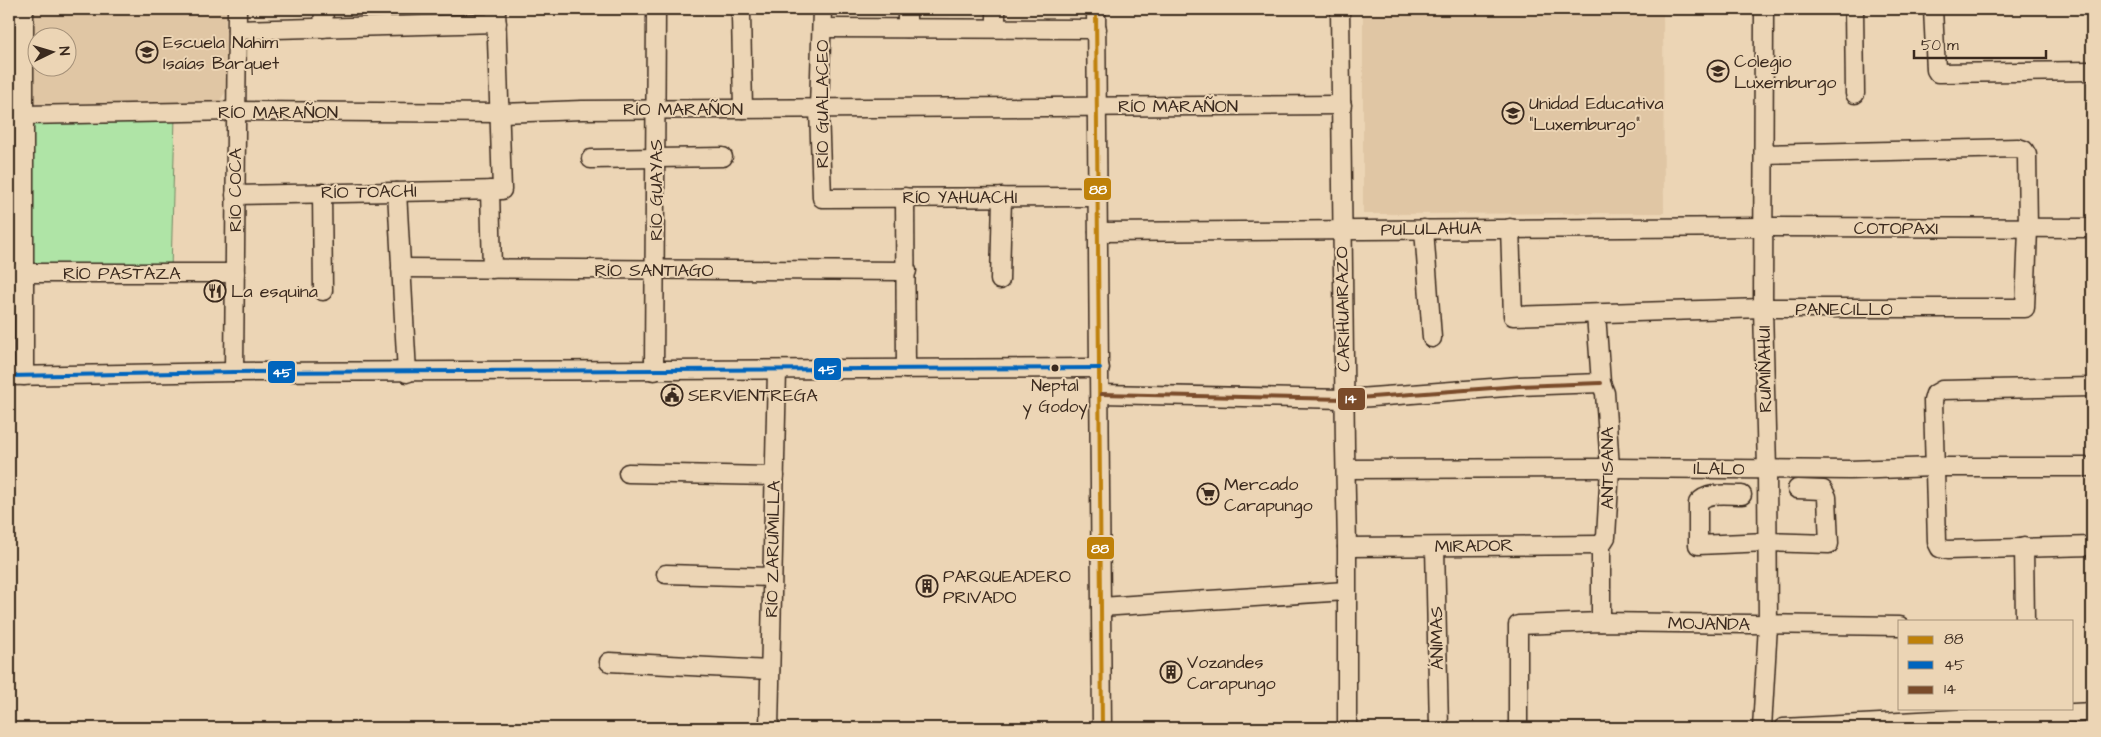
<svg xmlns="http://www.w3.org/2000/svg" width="2101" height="737" viewBox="0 0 2101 737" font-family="'Architects Daughter',sans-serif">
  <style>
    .built { fill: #e0c6a4; fill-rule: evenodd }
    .green { fill: #afe4a6; stroke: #758762 }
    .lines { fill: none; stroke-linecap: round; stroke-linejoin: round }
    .street-casing { stroke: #3b2a1e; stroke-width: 21 }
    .street { stroke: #ecd5b5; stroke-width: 18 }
    .bus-1-casing { stroke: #ecd5b5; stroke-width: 8 }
    .bus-2-casing { stroke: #ecd5b5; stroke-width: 8 }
    .bus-3-casing { stroke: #ecd5b5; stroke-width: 8 }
    .bus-1 { stroke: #bf8109; stroke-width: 4 }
    .bus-2 { stroke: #0065bd; stroke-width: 4 }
    .bus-3 { stroke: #7a4b2a; stroke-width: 4 }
    .bus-dot { fill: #3b2a1e; stroke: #ecd5b5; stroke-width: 2 }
    .labels { text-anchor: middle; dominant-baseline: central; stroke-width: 4; stroke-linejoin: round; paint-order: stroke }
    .bus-label { font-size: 17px; fill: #3b2a1e; stroke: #ecd5b5 }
    .poi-label { font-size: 18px; fill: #3b2a1e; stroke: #ecd5b5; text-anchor: start }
    .street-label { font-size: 18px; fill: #3b2a1e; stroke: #ecd5b5 }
    .line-badge { stroke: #ecd5b5; stroke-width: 2 }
    .badge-label { font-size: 14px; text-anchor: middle; font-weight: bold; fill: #fff }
  </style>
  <rect width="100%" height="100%" fill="#ecd5b5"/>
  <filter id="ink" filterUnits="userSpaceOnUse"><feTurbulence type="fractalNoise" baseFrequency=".02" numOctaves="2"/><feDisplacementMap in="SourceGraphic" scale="10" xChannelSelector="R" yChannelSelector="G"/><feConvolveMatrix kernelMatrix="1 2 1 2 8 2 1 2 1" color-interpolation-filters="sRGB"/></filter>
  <g filter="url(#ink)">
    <g class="built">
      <path d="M27,9H225L227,90L219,102L27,104ZM38,38H68V68H38Z"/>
      <polygon points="1129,9 1279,9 1129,11"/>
      <polygon points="1663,13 1664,213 1363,214 1363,14"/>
    </g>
    <polygon class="green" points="175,116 171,271 29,271 27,122"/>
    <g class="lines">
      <g class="street-casing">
        <g id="street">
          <polyline points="822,9 819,109 822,198 1098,197"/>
          <polyline points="996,9 996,28"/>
          <polyline points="1096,9 1102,728"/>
          <polyline points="1340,9 1345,447 1347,547 1347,728"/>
          <polyline points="1854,9 1855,94"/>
          <polyline points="1933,9 1936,70 1938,73 2092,71"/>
          <polyline points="741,15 743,109"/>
          <polyline points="323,28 324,9"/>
          <polyline points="822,28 1097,29"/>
          <polyline points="907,28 907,9"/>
          <polyline points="237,30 497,23"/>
          <polyline points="24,115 236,111 500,113 582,110 1342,105"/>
          <polyline points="591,159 723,157"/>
          <polyline points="490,190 492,269"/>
          <polyline points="397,192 407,373"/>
          <polyline points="322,193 323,291"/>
          <polyline points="235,195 502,190 496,9"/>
          <polyline points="905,197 906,369"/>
          <polyline points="1510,228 1513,316 1763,308 2025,308 2028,229 2027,155 2024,150 2018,148 1764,154"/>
          <polyline points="1424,229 1432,338"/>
          <polyline points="1098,232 1763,227 2092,228"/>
          <polyline points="401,268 907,271"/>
          <polyline points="9,273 235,273"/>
          <polyline points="1000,280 1002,197"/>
          <polyline points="1596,314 1601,383 1605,393 1610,468 1606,537 1601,545 1601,622"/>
          <polyline points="654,371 656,9"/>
          <polyline points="234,372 237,9"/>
          <polyline points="9,376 234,372 1100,368"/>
          <polyline points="24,376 24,9"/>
          <polyline points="2092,387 1942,390 1935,394 1933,401 1937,542 1940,548 1947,550 2092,546"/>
          <polyline points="1101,394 1345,399 1519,386 1601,383"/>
          <polyline points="1346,469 1610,468 1850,470 1934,467 2092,467"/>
          <polyline points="628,473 775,476"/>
          <path d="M1742,495C1728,495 1708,491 1698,503V545L1767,542L1829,544L1827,497L1823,490L1797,489"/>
          <polyline points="1347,547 1601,545"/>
          <polyline points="1435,547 1439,728"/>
          <polyline points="2024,547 2025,621"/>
          <polyline points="666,574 772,577"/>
          <polyline points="1101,607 1346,591"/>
          <polyline points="609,662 770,670"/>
          <polyline points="769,728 777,370"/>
          <polyline points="1518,728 1518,625 1601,622 1900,626"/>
          <polyline points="1762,728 1768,625 1767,470 1763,308 1764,9"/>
          <polyline points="1783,728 2092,712"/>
        </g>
      </g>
      <use href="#street" class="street"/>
      <g class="bus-1-casing">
        <polyline id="bus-1" points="1096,9 1102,728"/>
      </g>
      <g class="bus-2-casing">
        <polyline id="bus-2" points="9,376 234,372 1100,368"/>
      </g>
      <g class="bus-3-casing">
        <polyline id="bus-3" points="1101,394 1345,399 1519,386 1601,383"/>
      </g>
      <use href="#bus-1" class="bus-1"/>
      <use href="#bus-2" class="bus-2"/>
      <use href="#bus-3" class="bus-3"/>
    </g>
  </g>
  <defs>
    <g id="school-ring" transform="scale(1.125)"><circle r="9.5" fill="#ecd5b5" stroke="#3b2a1e" stroke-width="1.5"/><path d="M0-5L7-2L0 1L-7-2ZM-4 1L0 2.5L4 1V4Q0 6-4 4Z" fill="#3b2a1e"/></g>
    <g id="restaurant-ring" transform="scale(1.125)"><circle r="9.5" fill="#ecd5b5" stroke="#3b2a1e" stroke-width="1.5"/><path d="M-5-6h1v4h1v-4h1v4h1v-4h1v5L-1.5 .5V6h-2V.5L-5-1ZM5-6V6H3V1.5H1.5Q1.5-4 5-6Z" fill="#3b2a1e"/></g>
    <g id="civic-ring" transform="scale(1.125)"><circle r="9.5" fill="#ecd5b5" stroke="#3b2a1e" stroke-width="1.5"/><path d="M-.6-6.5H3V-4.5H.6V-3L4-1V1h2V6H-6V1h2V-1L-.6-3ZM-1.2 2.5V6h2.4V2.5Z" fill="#3b2a1e"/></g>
    <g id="supermarket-ring" transform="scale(1.125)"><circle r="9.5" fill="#ecd5b5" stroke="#3b2a1e" stroke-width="1.5"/><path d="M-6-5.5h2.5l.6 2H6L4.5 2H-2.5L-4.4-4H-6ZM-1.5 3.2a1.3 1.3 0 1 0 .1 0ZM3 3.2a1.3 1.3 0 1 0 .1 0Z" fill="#3b2a1e"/></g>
    <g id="building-ring" transform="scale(1.125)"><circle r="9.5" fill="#ecd5b5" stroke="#3b2a1e" stroke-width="1.5"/><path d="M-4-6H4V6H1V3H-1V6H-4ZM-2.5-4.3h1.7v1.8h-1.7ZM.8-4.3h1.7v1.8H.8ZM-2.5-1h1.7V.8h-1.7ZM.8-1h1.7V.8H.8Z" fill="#3b2a1e"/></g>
  </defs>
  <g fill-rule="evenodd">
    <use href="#school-ring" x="147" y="52"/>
    <use href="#school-ring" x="1718" y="71"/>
    <use href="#school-ring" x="1513" y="113"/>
    <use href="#restaurant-ring" x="215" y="291"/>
    <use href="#civic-ring" x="672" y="395"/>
    <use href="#supermarket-ring" x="1208" y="494"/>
    <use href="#building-ring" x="927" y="586"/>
    <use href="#building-ring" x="1171" y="672"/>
  </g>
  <circle class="bus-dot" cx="1055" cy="368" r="4.5"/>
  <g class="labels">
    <g class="bus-label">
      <text x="1055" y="386">Neptal<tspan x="1055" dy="21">y Godoy</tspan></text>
    </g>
    <g class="poi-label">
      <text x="163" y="42">Escuela Nahim<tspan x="163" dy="21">Isaías Barquet</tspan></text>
      <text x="1734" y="61">Colegio<tspan x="1734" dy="21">Luxemburgo</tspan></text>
      <text x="1529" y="103">Unidad Educativa<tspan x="1529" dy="21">"Luxemburgo"</tspan></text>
      <text x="231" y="291">La esquina</text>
      <text x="688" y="395">SERVIENTREGA</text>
      <text x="1224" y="484">Mercado<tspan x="1224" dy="21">Carapungo</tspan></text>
      <text x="943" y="576">PARQUEADERO<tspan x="943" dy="21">PRIVADO</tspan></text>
      <text x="1187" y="662">Vozandes<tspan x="1187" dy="21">Carapungo</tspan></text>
    </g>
    <g class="street-label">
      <text transform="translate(822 104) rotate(-90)">RÍO GUALACEO</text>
      <text x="1178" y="106">RÍO MARAÑON</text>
      <text x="683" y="109">RÍO MARAÑON</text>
      <text x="278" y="112">RÍO MARAÑON</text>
      <text transform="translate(235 190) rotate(-90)">RÍO COCA</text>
      <text transform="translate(656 190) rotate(-90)">RÍO GUAYAS</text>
      <text transform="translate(369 192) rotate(-1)">RÍO TOACHI</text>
      <text x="960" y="197">RÍO YAHUACHI</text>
      <text x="1896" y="228">COTOPAXI</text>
      <text transform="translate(1431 229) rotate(-1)">PULULAHUA</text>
      <text x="654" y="270">RÍO SANTIAGO</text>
      <text x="122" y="273">RÍO PASTAZA</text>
      <text transform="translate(1343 309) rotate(-91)">CARIHUAIRAZO</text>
      <text x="1844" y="309">PANECILLO</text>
      <text transform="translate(1765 369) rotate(-91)">RUMIÑAHUI</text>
      <text transform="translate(1607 468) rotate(-90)">ANTISANA</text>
      <text transform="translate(1719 469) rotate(1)">ILALO</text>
      <text transform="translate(1474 546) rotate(-1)">MIRADOR</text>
      <text transform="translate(773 549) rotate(-89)">RÍO ZARUMILLA</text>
      <text transform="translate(1709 624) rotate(1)">MOJANDA</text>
      <text transform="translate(1437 638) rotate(-91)">ÁNIMAS</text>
    </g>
  </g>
  <g class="line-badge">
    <rect x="1083" y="177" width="29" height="24" rx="5" fill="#bf8109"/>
    <rect x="813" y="357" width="29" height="24" rx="5" fill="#0065bd"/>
    <rect x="267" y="360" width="29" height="24" rx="5" fill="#0065bd"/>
    <rect x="1337" y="387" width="29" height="24" rx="5" fill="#7a4b2a"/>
    <rect x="1086" y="536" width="29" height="24" rx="5" fill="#bf8109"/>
  </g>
  <g class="badge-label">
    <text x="1098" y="194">88</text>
    <text x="827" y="374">45</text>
    <text x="282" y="377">45</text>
    <text x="1351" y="403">14</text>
    <text x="1100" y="553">88</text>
  </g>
  <rect width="2101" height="737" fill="none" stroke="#ecd5b5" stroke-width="30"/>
  <rect x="15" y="15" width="2071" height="707" fill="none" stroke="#3b2a1e" stroke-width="2" filter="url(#ink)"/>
  <rect x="1898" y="620" width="175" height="90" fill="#ecd5b5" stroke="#a59179"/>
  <rect x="1908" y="636" width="25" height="8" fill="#bf8109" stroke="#a59179"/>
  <text x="1944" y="644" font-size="15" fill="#3b2a1e">88</text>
  <rect x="1908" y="661" width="25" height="8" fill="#0065bd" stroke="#a59179"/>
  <text x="1944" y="670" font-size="15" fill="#3b2a1e">45</text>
  <rect x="1908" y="686" width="25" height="8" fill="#7a4b2a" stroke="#a59179"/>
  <text x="1944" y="694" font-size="15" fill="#3b2a1e">14</text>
  <g transform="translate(52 52) rotate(85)"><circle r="24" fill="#ecd5b5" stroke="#a59179"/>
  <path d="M0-4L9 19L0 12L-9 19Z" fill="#3b2a1e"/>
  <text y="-8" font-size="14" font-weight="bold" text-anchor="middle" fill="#3b2a1e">N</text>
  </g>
  <path d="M1914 50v8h132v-8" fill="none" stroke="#3b2a1e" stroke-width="2.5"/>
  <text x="1921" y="50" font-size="15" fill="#3b2a1e" stroke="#ecd5b5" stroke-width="4" paint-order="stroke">50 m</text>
</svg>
